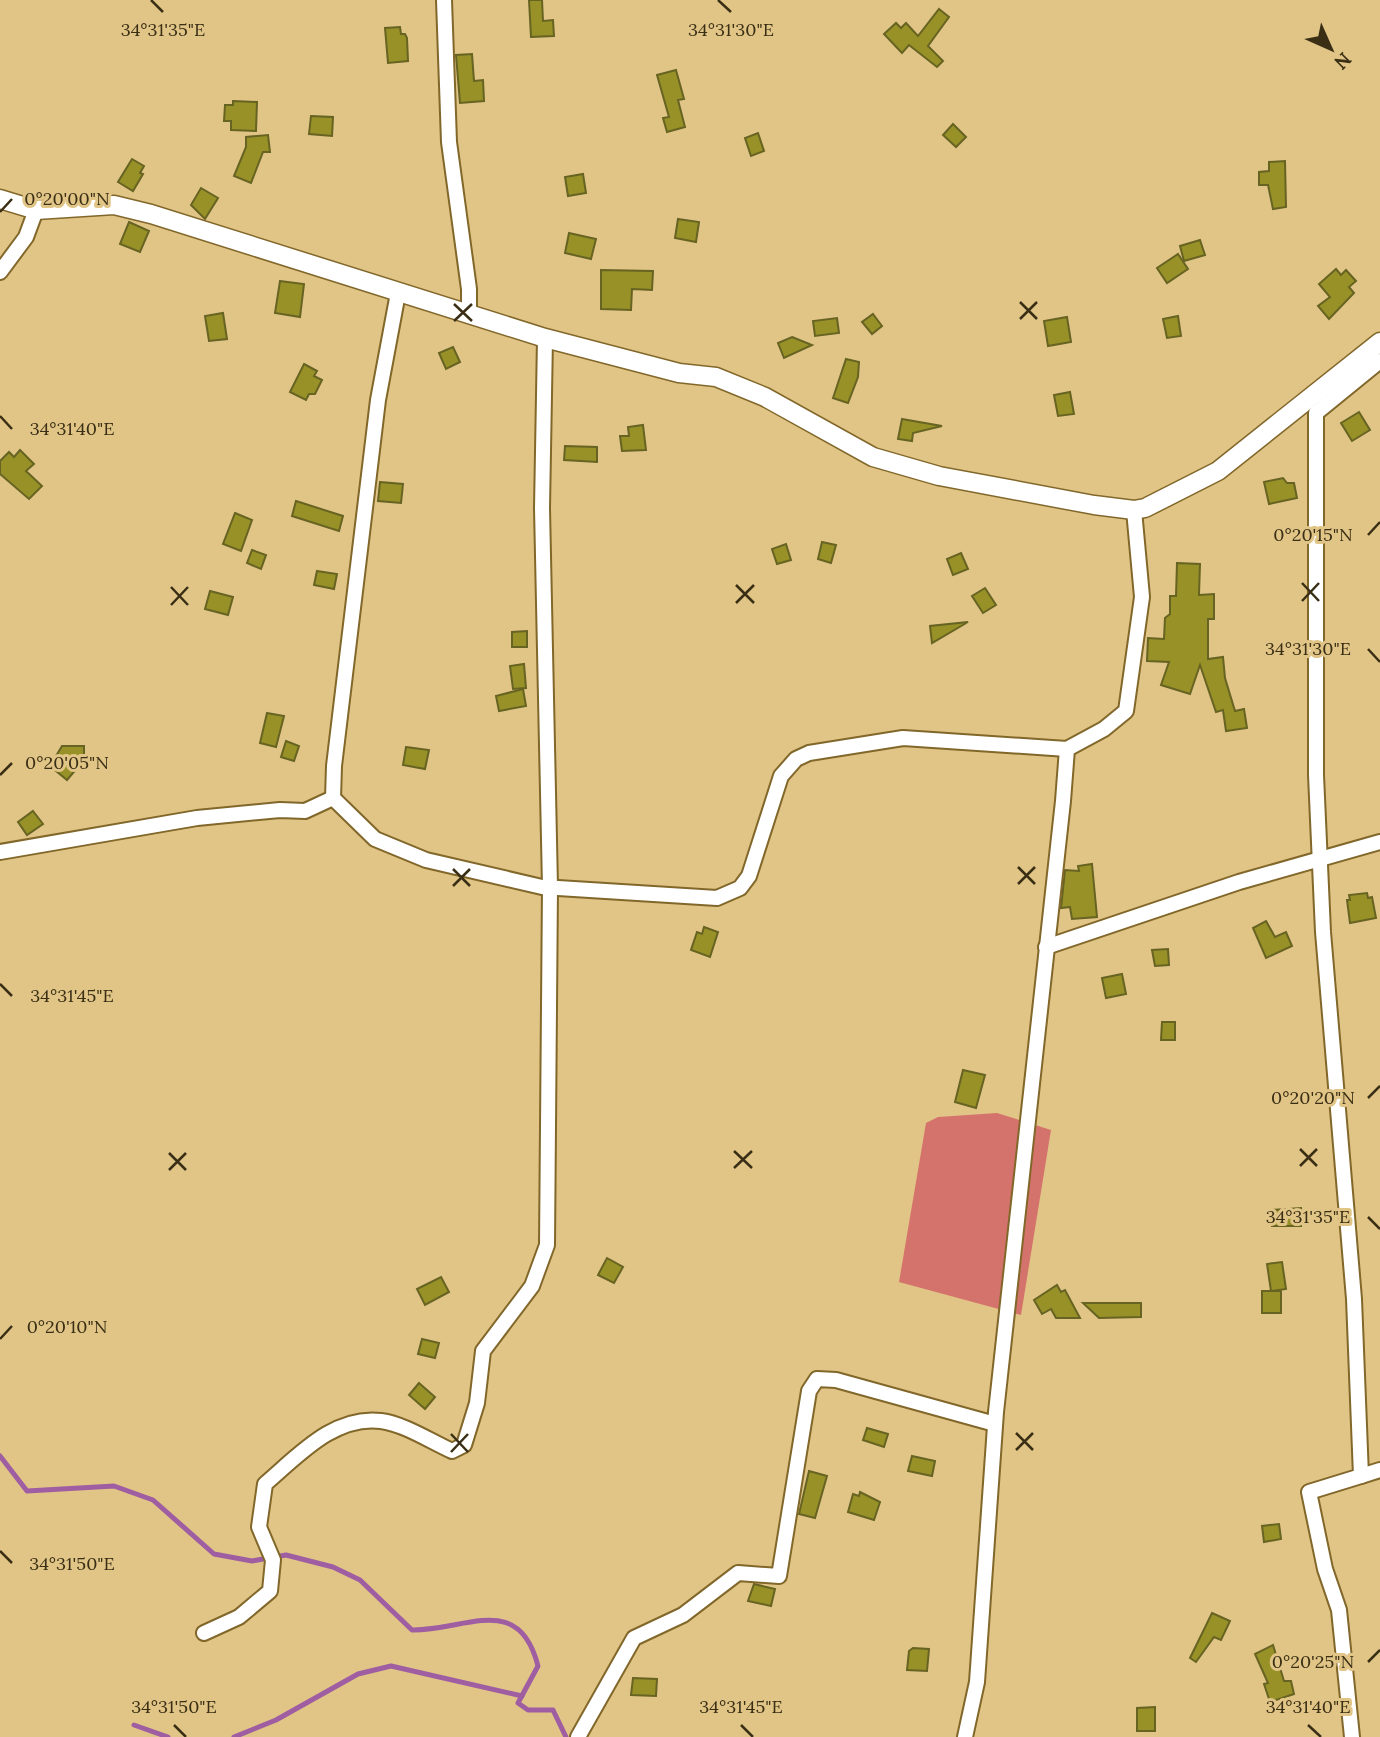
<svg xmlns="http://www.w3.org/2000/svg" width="1380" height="1737" viewBox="0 0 1380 1737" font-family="Lora,serif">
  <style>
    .forest { fill: #d4736b }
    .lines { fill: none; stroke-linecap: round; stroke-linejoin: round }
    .stream { stroke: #9f5ea1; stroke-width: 5 }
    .building { fill: #979127; stroke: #676322; stroke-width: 2 }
    .minor-casing { stroke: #81672a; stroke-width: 18 }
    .tertiary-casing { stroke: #81672a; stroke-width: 21 }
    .minor { stroke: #fff; stroke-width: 14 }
    .tertiary { stroke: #fff; stroke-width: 18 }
    .ticks { fill: none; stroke: #3a2f15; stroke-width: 2.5 }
    .ticks-label { font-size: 18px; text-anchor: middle; fill: #3a2f15; stroke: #e1c587; stroke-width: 6; stroke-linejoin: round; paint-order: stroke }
  </style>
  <rect width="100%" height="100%" fill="#e1c587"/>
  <polygon class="forest" points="997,1113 1051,1130 1021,1315 899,1282 926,1123 938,1117"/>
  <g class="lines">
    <g class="stream">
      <path d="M0,1456L27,1491L114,1486L153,1500L214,1554L252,1561L286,1555L333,1567L360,1580L412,1630C465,1631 519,1591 538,1666L518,1703L528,1710H553L566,1737"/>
      <polyline points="134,1725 168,1737"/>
      <polyline points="234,1737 276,1720 358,1674 391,1666 522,1696"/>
    </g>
  </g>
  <g class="building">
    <polygon points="529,0 542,0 543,21 553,20 554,36 531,37"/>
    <polygon points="939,9 949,17 928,46 943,61 937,67 909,45 902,53 884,34 896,23 901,28 906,23 918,36"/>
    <polygon points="400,27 401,34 405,34 407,38 408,61 388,63 385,28"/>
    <polygon points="472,54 474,81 483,80 484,101 460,103 456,55"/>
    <polygon points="676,70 684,99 678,100 685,127 667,132 663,118 669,117 657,75"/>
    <polygon points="233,101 257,102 256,131 231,130 231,121 224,121 225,105 233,105"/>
    <polygon points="311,116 333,117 332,136 309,134"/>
    <polygon points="953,124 966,137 956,147 943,135"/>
    <polygon points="758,133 764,151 751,156 745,138"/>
    <polygon points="268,135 270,152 263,152 251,183 234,176 246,147 246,137"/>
    <polygon points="132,159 144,166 140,173 143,174 133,191 118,182"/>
    <polygon points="1285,161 1286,207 1273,209 1268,185 1259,185 1259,172 1269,171 1269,162"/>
    <polygon points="583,174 586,193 568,196 565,177"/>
    <polygon points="201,188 218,198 205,219 191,205"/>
    <polygon points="678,219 699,222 696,242 675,238"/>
    <polygon points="129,222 149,231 140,252 120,244"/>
    <polygon points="569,233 596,239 591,259 565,253"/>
    <polygon points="1200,240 1205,255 1184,261 1180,246"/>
    <polygon points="1178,254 1188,269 1167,283 1157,268"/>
    <polygon points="1336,269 1341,275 1346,270 1356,281 1349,287 1354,293 1329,319 1318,306 1330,297 1319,284"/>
    <polygon points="601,270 653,271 652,290 632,289 631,310 601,309"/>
    <polygon points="280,281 304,284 300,317 275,313"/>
    <polygon points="223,313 227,339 209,341 205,316"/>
    <polygon points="873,314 882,326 872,334 862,322"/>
    <polygon points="1178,316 1181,336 1167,338 1163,319"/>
    <polygon points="1067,317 1071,342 1048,346 1044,321"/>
    <polygon points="837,318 839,333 815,336 813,321"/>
    <polygon points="792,337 812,345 784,358 778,343"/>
    <polygon points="453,347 460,362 446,369 439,353"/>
    <polygon points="846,359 859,362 858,377 848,403 833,398"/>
    <polygon points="304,364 317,371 314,376 322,380 315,394 309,394 306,400 290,392"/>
    <polygon points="1070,392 1074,414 1058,416 1054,395"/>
    <polygon points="1359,412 1370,430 1352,441 1341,423"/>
    <polygon points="902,419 942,426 913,433 912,441 898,439"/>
    <polygon points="643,425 646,450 622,451 620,436 629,436 628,427"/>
    <polygon points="565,446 597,447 597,462 564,460"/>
    <polygon points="20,450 34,464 26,471 42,486 29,499 0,474 0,461 9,452 14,457"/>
    <polygon points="1283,478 1287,483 1294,483 1297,498 1269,504 1264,482"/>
    <polygon points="380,482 403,484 401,503 378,501"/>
    <polygon points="296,501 343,516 339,531 292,516"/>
    <polygon points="235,513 252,520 241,551 223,544"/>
    <polygon points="822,542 836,545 831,563 818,559"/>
    <polygon points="786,544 791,560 777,564 772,549"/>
    <polygon points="252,550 266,555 261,569 247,563"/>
    <polygon points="961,553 968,569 953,575 947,559"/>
    <polygon points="1177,563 1200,564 1199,595 1214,594 1214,619 1208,619 1208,659 1223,657 1225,678 1235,711 1244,709 1247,728 1226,731 1223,710 1216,712 1200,665 1190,694 1161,685 1169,662 1147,661 1148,638 1164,639 1165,618 1170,614 1170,596 1176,596"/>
    <polygon points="317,571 337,574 334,589 314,585"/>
    <polygon points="985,588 996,605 983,613 972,596"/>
    <polygon points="210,591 233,597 228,615 205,609"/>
    <polygon points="968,622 932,643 930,626"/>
    <polygon points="527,631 527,647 512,647 512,632"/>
    <polygon points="524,664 526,688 513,689 510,666"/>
    <polygon points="523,689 526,706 499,711 496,696"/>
    <polygon points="267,713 284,716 276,747 260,743"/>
    <polygon points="286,741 299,746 294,761 281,757"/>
    <polygon points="62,746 84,746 84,760 67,780 50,766"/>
    <polygon points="406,747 429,750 425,769 403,765"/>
    <polygon points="33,811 43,824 27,835 18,822"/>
    <polygon points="1092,864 1097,917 1072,919 1070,907 1061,908 1065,870 1079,871 1078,866"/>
    <polygon points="1367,893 1368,898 1372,897 1376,918 1350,923 1347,900 1350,900 1349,895"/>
    <polygon points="1266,921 1275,937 1286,932 1292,946 1266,958 1253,928"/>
    <polygon points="704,927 718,932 710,957 691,950 697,932 702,934"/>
    <polygon points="1168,949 1169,965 1155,966 1152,950"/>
    <polygon points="1122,974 1126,994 1106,998 1102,978"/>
    <polygon points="1162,1022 1175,1022 1175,1040 1161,1040"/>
    <polygon points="963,1070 985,1075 976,1108 955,1102"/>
    <polygon points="1301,1208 1301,1226 1272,1226 1272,1210"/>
    <polygon points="607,1258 623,1267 614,1283 598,1275"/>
    <polygon points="1282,1262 1286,1289 1272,1291 1281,1291 1281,1313 1262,1313 1262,1291 1271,1291 1267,1264"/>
    <polygon points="441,1277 449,1292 425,1305 417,1289"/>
    <polygon points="1057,1285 1061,1292 1065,1290 1080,1318 1056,1318 1051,1309 1042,1314 1034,1300"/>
    <polygon points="1083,1303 1141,1303 1141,1317 1099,1318"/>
    <polygon points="422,1339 439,1343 435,1358 418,1354"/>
    <polygon points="419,1383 435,1397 425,1409 409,1395"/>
    <polygon points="867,1428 888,1434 884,1447 863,1440"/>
    <polygon points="912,1456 935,1461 932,1476 908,1471"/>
    <polygon points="809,1471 827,1476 815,1518 799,1514"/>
    <polygon points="860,1492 880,1502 874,1520 848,1512 853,1494 859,1496"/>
    <polygon points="1279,1524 1281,1539 1264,1542 1262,1526"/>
    <polygon points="754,1584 775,1589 771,1606 748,1601"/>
    <polygon points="1212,1613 1230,1621 1221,1640 1214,1637 1196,1662 1190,1658"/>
    <polygon points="1273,1645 1284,1681 1291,1681 1294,1694 1270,1702 1264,1684 1268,1683 1255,1654"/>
    <polygon points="913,1648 929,1649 927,1671 907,1670 909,1651"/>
    <polygon points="633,1678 657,1679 656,1696 631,1695"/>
    <polygon points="1155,1707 1155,1731 1137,1731 1137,1708"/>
  </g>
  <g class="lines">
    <g class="minor-casing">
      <g id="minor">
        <polyline points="444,0 449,142 469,289 469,314"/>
        <polyline points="0,272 26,237 36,210"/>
        <polyline points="333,798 375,839 426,860 542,887 717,898 740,888 749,876 781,776 796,759 809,753 903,738 1067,749"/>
        <polyline points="0,852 197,818 280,810 305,811 333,798 334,766 378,400 398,293"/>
        <polyline points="1046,947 1239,882 1380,842"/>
        <polyline points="1361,1476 1380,1470"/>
        <path d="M204,1633L239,1617L270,1591L273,1560L259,1527L265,1484C298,1456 334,1415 381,1421C404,1424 430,1441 452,1451L464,1445L477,1403L483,1351L532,1286L547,1245L550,887L542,508L545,338"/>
        <polyline points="578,1737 634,1638 683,1615 738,1573 779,1576 809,1391 817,1379 836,1380 995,1424"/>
        <polyline points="965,1737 977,1682 996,1412 1063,801 1067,749 1104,729 1126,711 1142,597 1134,510"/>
        <polyline points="1352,1737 1339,1610 1325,1569 1309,1492 1361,1476 1354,1299 1323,932 1316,775 1316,413 1380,361"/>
      </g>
    </g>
    <g class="tertiary-casing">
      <polyline id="tertiary" points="0,199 36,210 114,205 151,214 545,338 679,373 716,377 765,397 873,457 939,476 1094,505 1134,510 1145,508 1218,471 1380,342"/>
    </g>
    <use href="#minor" class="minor"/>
    <use href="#tertiary" class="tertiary"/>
  </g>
  <path class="ticks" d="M151,0L163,12M718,0L731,12M0,212L12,199M1020,302L1037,319M454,304L472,321M1020,319L1037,302M454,321L472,304M0,416L12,429M1368,535L1380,522M1302,583L1319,601M736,585L754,603M171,587L188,605M1302,601L1319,583M736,603L754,585M171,605L188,587M1368,649L1380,662M0,775L12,763M1018,867L1035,884M453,869L470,886M1018,884L1035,867M453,886L470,869M0,984L12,996M1368,1098L1380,1086M1300,1149L1317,1166M734,1151L752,1168M169,1153L186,1170M1300,1166L1317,1149M734,1168L752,1151M169,1170L186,1153M1368,1217L1380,1229M0,1339L12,1326M1016,1433L1033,1450M451,1434L468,1452M1016,1450L1033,1433M451,1452L468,1434M0,1551L12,1563M1368,1662L1380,1650M174,1725L186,1737M741,1725L753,1737M1308,1725L1321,1737"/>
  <g class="ticks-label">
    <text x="163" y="36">34°31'35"E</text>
    <text x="731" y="36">34°31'30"E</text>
    <text x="67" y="205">0°20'00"N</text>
    <text x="72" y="435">34°31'40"E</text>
    <text x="1313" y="541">0°20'15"N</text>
    <text x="1308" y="655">34°31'30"E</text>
    <text x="67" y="769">0°20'05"N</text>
    <text x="72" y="1002">34°31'45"E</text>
    <text x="1313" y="1104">0°20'20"N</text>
    <text x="1308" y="1223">34°31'35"E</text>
    <text x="67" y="1333">0°20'10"N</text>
    <text x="72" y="1570">34°31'50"E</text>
    <text x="1313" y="1668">0°20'25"N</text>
    <text x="174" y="1713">34°31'50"E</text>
    <text x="741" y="1713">34°31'45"E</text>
    <text x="1308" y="1713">34°31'40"E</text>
  </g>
  <g transform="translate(1331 49) rotate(135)" stroke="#e1c587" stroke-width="5" paint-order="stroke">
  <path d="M0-5L12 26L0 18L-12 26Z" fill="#3a2f15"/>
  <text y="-10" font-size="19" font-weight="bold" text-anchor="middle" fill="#3a2f15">N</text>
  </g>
</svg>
